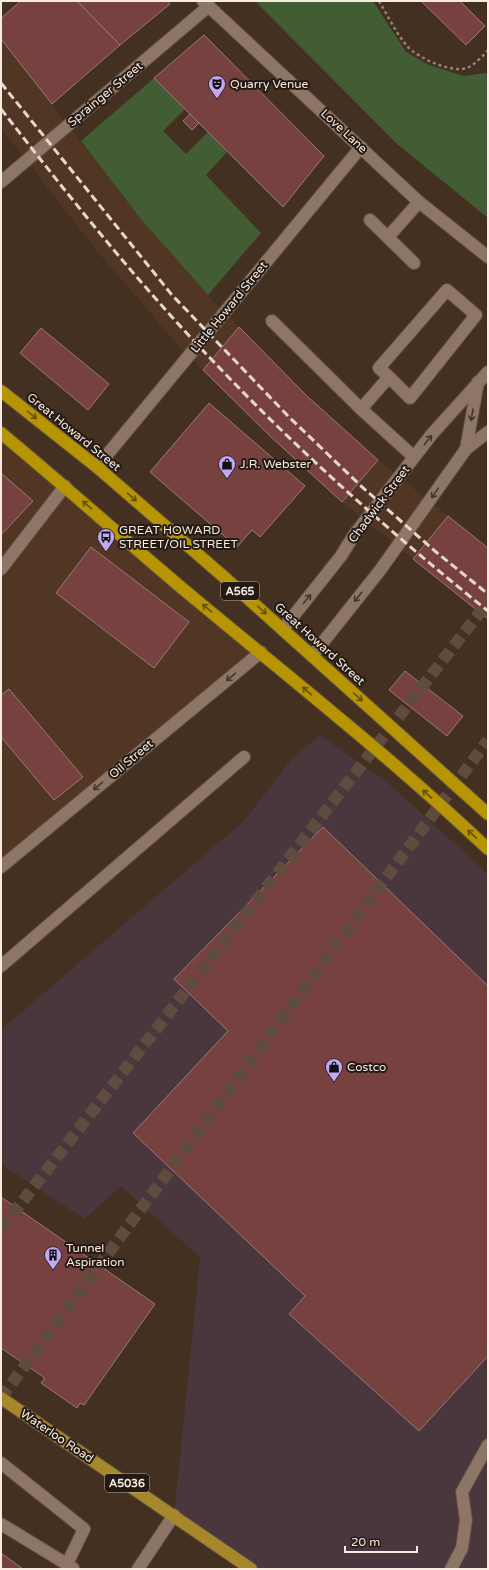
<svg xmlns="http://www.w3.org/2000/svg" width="489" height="1570" viewBox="0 0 489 1570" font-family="'Varela Round',sans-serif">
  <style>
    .commercial { fill: #4a363d }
    .built { fill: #513723 }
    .green { fill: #425c34 }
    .building { fill: #774140; stroke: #977977 }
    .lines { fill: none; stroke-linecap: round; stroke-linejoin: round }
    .highway-tunnel { stroke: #5f4c3e; stroke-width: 12; stroke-dasharray: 12 6; stroke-linecap: butt }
    .lane-casing { stroke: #604f41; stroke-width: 14 }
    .street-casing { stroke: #604f41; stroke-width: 14 }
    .secondary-casing { stroke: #604f41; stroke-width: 14 }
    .primary-casing { stroke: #604f41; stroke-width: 14 }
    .highway-casing { stroke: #604f41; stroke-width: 14 }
    .path { stroke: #938275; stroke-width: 2.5; stroke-dasharray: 3 3; stroke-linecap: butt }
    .lane { stroke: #8d7665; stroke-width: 12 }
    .street { stroke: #8d7665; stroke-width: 12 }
    .secondary { stroke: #8d7665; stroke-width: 12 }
    .primary { stroke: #a6882a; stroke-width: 12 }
    .highway { stroke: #b69402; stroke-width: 12 }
    .rail { stroke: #e5d7cd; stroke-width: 3; stroke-dasharray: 8 4; stroke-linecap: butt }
    .oneway { stroke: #66510c }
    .oneway2 { stroke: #44362c }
    .labels { text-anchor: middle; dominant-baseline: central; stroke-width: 4; stroke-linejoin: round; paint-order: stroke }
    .shield { fill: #241a14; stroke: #b8aca4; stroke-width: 1 }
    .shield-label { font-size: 11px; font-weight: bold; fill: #f8ebe1 }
    .poi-label { font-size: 12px; fill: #f8ebe1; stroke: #241a14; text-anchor: start }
    .street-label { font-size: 12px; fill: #f8ebe1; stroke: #241a14 }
  </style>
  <rect width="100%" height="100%" fill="#443021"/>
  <polygon class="commercial" points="320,735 388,783 488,874 488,1569 251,1569 174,1515 200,1257 121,1186 85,1219 1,1164 1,1030 244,821 290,761"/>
  <g class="built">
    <polygon points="1,39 140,218 208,295 307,396 378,460 488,548 488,619 342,502 271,437 178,345 97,251 1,128"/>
    <polygon points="1,437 261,652 1,867"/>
  </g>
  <g class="green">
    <polygon points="255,1 373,1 406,52 429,65 464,76 485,73 488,75 488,218 396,143"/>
    <polygon points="154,78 185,109 163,131 186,154 208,132 227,152 206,175 261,233 208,295 140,218 81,141"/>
  </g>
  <g class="building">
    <polygon points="21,1 77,1 120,45 52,104 1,39 1,18"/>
    <polygon points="77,1 167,1 170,4 120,45"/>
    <polygon points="421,1 460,1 485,26 466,45"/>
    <polygon points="204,35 324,156 283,207 154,78"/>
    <polygon points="190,114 199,123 192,130 183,121"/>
    <polygon points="239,327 307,396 378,460 342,502 271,437 203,370"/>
    <polygon points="41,328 109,384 88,410 20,353"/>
    <polygon points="209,403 305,486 260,537 252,530 237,547 150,472"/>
    <polygon points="1,473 33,501 1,535"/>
    <polygon points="448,516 488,548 488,619 413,559"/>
    <polygon points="91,547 189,622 154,668 56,593"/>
    <polygon points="405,671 463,716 447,736 389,690"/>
    <polygon points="9,689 83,777 54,800 1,737 1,695"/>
    <polygon points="323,827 488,986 488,1356 419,1431 289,1314 305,1296 133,1133 228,1031 174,979"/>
    <polygon points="1,1197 155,1304 84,1405 80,1403 77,1408 41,1383 45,1378 1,1348"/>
    <polygon points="1,1553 23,1569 1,1569"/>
  </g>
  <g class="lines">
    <g class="highway-tunnel">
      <polyline points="1,1229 488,602"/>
      <polyline points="1,1398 488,740"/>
    </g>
    <g class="lane-casing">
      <g id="lane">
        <polyline points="370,220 414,263"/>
        <polyline points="388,237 419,202"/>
        <polyline points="272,321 361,409 414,457"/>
        <polyline points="361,409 389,377 410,398 476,315 447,290 379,368 389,377"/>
        <polyline points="1,966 244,757"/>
        <polyline points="1,1463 84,1529 67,1564"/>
        <polyline points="1,1524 73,1568"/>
        <polyline points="138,1569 174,1515"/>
        <polyline points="451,1569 462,1548 466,1520 462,1492 488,1445"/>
      </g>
    </g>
    <g class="street-casing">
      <g id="street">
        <polyline points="1,182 209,6"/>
        <polyline points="97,467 361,147"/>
        <polyline points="1,569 65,486"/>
        <polyline points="1,867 261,652"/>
      </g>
    </g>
    <g class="secondary-casing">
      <g id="secondary">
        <polyline points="203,1 419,202 488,257"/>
        <polyline points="466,449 478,382"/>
        <polyline points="283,629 341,556 354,535 432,434 488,372"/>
        <polyline points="312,656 381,569 466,449 488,432"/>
      </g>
    </g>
    <g class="primary-casing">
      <polyline id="primary" points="1,1398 251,1569"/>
    </g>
    <g class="highway-casing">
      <g id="highway">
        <polyline points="1,391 97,467 224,577 488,814"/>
        <path d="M1,433C65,486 126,541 189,594C290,678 393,759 488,849"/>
      </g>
    </g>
    <path class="path" d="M379,1C388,16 396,33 407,46C417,58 455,75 469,67C476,63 483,56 488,50"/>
    <use href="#lane" class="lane"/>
    <use href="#street" class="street"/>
    <use href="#secondary" class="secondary"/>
    <use href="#primary" class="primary"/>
    <use href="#highway" class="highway"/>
    <g class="rail">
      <polyline points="1,83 172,295 289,417 361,486 436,552 488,594"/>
      <path d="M1,109C68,195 136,281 212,360C298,451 391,533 488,611"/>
    </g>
  </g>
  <defs><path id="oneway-shaft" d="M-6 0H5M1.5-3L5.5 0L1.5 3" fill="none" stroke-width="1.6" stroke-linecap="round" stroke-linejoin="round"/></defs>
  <g class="oneway">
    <use href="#oneway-shaft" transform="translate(32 415) rotate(39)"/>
    <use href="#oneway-shaft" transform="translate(132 497) rotate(41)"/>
    <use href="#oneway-shaft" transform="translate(87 505) rotate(-139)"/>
    <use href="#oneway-shaft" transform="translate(207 608) rotate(-141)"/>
    <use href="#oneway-shaft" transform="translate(262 610) rotate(42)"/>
    <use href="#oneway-shaft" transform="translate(307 691) rotate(-139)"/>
    <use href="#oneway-shaft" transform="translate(358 697) rotate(42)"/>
    <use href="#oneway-shaft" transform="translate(427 794) rotate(-139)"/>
    <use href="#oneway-shaft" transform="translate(472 834) rotate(-137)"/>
  </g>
  <g class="oneway2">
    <use href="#oneway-shaft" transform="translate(472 415) rotate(101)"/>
    <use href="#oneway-shaft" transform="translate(428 440) rotate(-52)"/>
    <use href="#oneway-shaft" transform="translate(435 493) rotate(125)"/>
    <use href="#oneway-shaft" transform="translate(358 597) rotate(128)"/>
    <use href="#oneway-shaft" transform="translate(307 599) rotate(-51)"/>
    <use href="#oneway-shaft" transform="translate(231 677) rotate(140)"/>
    <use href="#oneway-shaft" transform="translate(98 786) rotate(140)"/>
  </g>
  <defs>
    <g id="theatre-pin" transform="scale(0.9)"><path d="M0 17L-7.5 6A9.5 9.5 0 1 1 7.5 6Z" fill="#c1a8f3" stroke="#241a14"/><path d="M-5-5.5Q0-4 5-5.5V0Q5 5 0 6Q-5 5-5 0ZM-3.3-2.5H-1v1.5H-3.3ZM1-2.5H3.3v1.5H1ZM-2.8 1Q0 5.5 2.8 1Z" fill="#111"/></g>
    <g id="shop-pin" transform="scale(0.9)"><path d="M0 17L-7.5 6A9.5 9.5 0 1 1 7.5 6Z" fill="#c1a8f3" stroke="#241a14"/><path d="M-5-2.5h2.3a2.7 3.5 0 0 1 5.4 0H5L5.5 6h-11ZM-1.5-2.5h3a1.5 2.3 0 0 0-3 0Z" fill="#111"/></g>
    <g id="bus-pin" transform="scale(0.9)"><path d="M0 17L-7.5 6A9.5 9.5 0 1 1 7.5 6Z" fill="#c1a8f3" stroke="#241a14"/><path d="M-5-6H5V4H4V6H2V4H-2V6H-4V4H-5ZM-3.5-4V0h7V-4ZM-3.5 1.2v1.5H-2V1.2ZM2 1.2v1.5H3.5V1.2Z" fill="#111"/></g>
    <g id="building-pin" transform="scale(0.9)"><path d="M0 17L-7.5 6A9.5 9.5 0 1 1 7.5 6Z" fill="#c1a8f3" stroke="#241a14"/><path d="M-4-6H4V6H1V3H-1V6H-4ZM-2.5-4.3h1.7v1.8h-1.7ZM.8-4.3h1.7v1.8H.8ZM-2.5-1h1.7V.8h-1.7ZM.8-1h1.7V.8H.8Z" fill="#111"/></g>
  </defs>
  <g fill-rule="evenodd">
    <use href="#theatre-pin" x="217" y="84"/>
    <use href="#shop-pin" x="227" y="464"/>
    <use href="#bus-pin" x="106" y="537"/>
    <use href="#shop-pin" x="334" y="1067"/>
    <use href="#building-pin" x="53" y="1255"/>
  </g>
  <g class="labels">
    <g class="shield">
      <rect x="221" y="582" width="38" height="18" rx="3"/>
      <rect x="105" y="1474" width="44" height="18" rx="3"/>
    </g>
    <g class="shield-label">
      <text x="240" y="591">A565</text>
      <text x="127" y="1483">A5036</text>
    </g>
    <g class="poi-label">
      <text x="230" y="84">Quarry Venue</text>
      <text x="240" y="464">J.R. Webster</text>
      <text x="119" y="530">GREAT HOWARD<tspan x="119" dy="14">STREET/OIL STREET</tspan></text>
      <text x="347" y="1067">Costco</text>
      <text x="66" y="1248">Tunnel<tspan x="66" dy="14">Aspiration</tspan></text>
    </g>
    <g class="street-label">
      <text transform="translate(105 94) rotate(-40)">Sprainger Street</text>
      <text transform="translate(344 131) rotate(43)">Love Lane</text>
      <text transform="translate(229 307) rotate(-51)">Little Howard Street</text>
      <text transform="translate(74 432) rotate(39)">Great Howard Street</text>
      <text transform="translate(379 504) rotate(-53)">Chadwick Street</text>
      <text transform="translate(320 644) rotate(42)">Great Howard Street</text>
      <text transform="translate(131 759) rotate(-40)">Oil Street</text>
      <text transform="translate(57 1436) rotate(34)">Waterloo Road</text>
    </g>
  </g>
  <rect width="489" height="1570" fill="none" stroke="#f8ebe1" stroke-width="4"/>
  <path d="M345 1546v6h72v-6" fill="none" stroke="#f8ebe1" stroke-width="2"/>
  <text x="351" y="1546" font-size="12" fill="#f8ebe1" stroke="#241a14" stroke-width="3" paint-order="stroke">20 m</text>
</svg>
